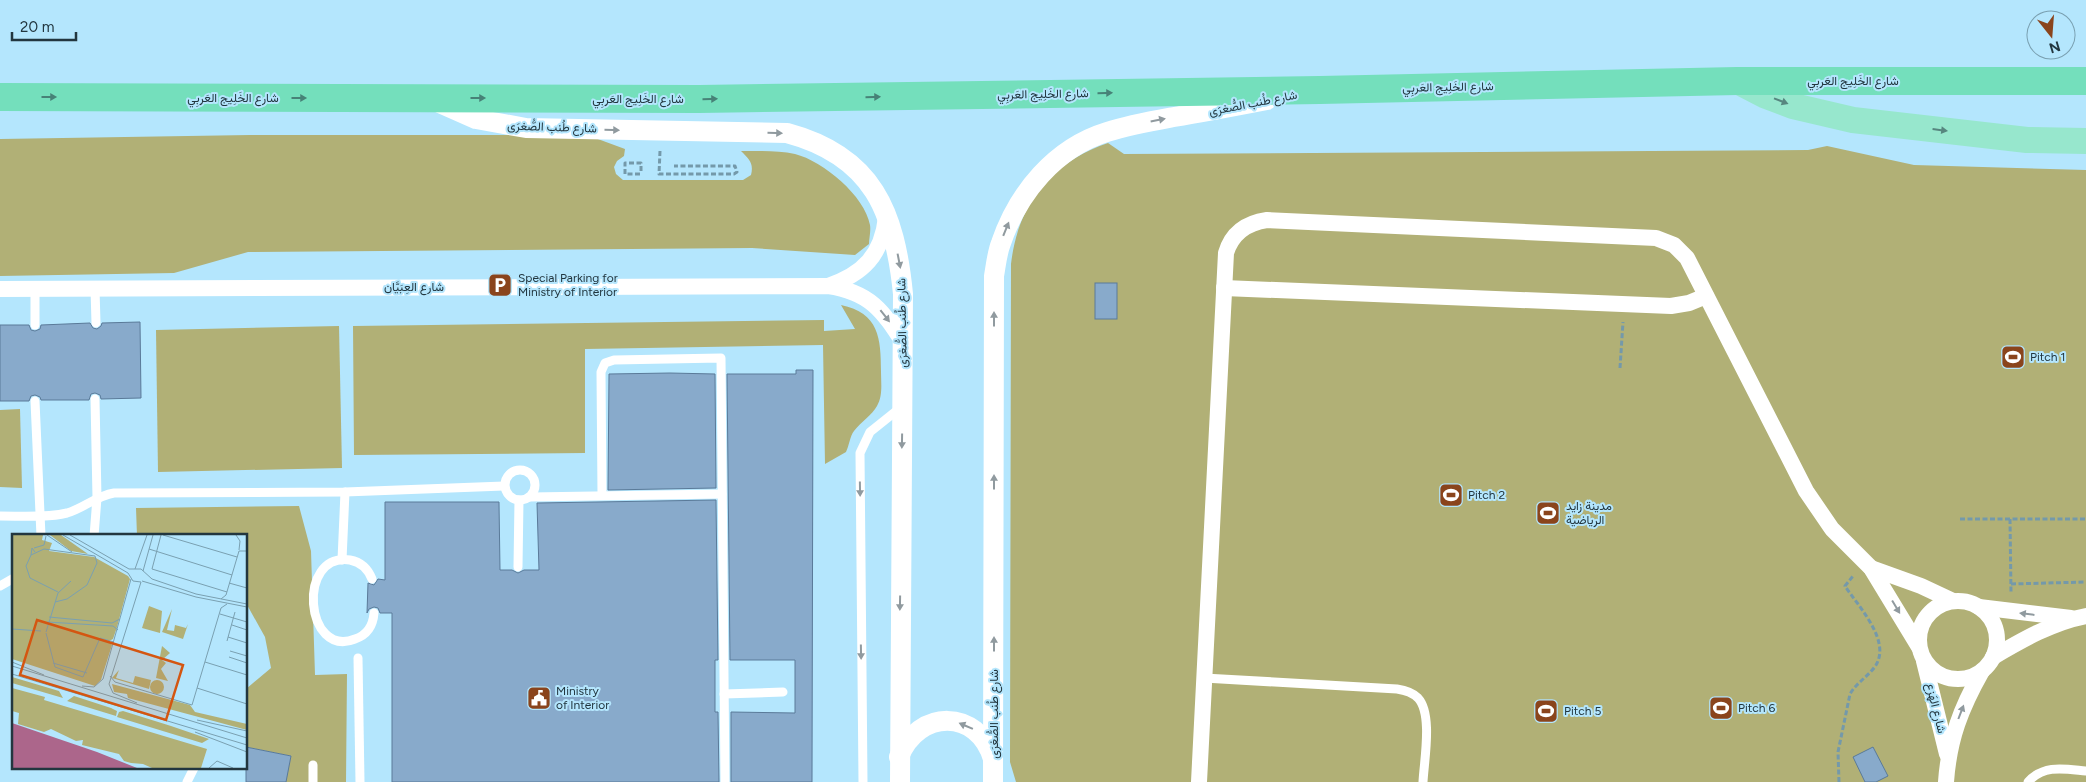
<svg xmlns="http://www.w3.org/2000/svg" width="2086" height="782" viewBox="0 0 2086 782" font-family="Figtree,Vazirmatn,sans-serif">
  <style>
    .green { fill: #b1b076 }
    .building { fill: #88aacb; stroke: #5a7a99 }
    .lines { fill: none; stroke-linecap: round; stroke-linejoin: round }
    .path { stroke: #7499aa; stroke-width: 3; stroke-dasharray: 5 2.5; stroke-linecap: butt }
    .service { stroke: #fff; stroke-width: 9 }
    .minor { stroke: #fff; stroke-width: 16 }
    .tertiary { stroke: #fff; stroke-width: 20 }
    .primary { stroke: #97e7cd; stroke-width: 26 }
    .trunk { stroke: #74dfbc; stroke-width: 28 }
    .oneway { fill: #478277 }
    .oneway2 { fill: #57867f }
    .oneway3 { fill: #909a9f }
    .labels { text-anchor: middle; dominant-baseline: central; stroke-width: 4; stroke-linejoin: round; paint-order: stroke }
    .street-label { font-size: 12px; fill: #22363f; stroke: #b4e6fd }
    .poi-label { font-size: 12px; fill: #22363f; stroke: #b4e6fd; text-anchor: start }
    .inset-road { fill: none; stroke: #7aa0b1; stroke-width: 1 }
    .view { fill: #d45611; fill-opacity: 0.15; stroke: #d45611; stroke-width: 2.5 }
    .inset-edge { fill: none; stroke: #22363f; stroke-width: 2.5 }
  </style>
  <rect width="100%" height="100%" fill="#b4e6fd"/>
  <g class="green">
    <path d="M250,135H587L625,149L624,156L617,161L614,167L616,174L623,180H743L751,175C754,163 749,159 741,151C759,151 778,150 795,154C823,161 865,196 870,225C871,231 869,239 869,244L855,255L752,248L248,252L174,273L0,276V139Z"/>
    <path d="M1108,143L1124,154L1808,150L1827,146L1914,165L2086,170V782H1016L1010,762L1011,264C1018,204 1050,163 1108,143Z"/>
    <path d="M841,305C879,313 881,338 881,372C881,383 883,396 877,406C872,415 861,422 854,431C850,436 849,446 846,452L825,464L823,345L585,349V453L354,455L353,326L824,320V331L855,329Z"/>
    <polygon points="339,326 342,468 158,472 156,330"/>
    <polygon points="20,409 22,488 0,487 0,410"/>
    <polygon points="299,506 311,551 315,675 347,674 346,782 285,782 291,756 246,747 246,689 271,668 265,637 246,603 246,536 137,536 136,508"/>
  </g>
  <g class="building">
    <rect x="1095" y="283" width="22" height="36"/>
    <polygon points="140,322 141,398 101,399 100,395 95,393 91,394 89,400 41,400 40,397 35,395 31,396 29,401 0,401 0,325 29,325 31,330 35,331 40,329 41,325 90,323 93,328 97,329 101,326 102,323"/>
    <polygon points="796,370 813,370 812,782 731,782 731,712 795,713 795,660 730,660 727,374 796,374"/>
    <polygon points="670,373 715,374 716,488 608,490 609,374"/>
    <polygon points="716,500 718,660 715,660 715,712 718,712 719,782 392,782 392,613 380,613 378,608 374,607 369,609 367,613 368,583 374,585 378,579 385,580 385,502 499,502 500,570 512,570 518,573 524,570 539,570 537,503"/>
    <polygon points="246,747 291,756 286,782 246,782"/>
    <polygon points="1873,747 1888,776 1876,782 1865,782 1853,757"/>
  </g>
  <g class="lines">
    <g class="path">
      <polyline points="660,151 659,174 734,174 737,172 735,166 674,166"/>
      <polyline points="641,171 641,163 625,163 625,174 641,174"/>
      <polyline points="1620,368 1623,322"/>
      <polyline points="1960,519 2086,519"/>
      <polyline points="2010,519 2011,593"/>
      <polyline points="2011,584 2086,582"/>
      <path d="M1839,782L1838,752L1850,694C1857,682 1869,676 1876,665C1891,640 1858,606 1845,586L1853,576"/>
    </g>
    <g class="service">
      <polyline points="35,289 35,325"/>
      <polyline points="95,289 96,323"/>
      <polyline points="35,401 41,536"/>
      <circle cx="520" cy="485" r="15"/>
      <polyline points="602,495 601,372 605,363 614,360 721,358 725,782"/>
      <polyline points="530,497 722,494"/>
      <path d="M0,516C22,516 46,518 67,513C84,508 96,496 114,493L345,492L504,486"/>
      <polyline points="94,536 97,498 95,399"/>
      <polyline points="342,560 345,492"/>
      <polyline points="518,567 519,500"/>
      <path d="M372,579C368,569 361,562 350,560C296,552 305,659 355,639C367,635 373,626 374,613"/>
      <polyline points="0,586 14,578"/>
      <polyline points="358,658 360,782"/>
      <path d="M1204,678L1397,689C1404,690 1412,692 1418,698C1433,714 1424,761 1423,782"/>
      <polyline points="724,694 783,692"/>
      <polyline points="313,765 313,782"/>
      <polyline points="187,782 194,768"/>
      <polyline points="863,782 860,453 870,432 900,408"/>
      <path d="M2028,782C2044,764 2065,769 2086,771"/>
    </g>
    <g class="minor">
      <path d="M828,286C863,274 882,255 886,217"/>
      <polyline points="1224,288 1671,306 1689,303 1706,296"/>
      <path d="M0,289L828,286C870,292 883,311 904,344"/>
      <polyline points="1871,568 1921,586 1953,601"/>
      <circle cx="1958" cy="640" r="39"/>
      <polyline points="1979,607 2071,618"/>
      <path d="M1993,657C2022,640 2053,622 2086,616"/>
      <polyline points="1924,661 1947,754"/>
      <path d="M1199,782L1226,253C1232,233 1246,223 1267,220L1656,238L1674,245L1687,258L1806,491L1832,529L1871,568L1919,647"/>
      <path d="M1946,782C1949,739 1961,708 1982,671"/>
    </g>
    <g class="tertiary">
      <path d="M433,100L476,119L526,128L787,133C873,156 895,212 903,294L900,782"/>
      <path d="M899,757C918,709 978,708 993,759"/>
      <path d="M993,782L994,276C996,265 997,253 1001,243C1018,193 1055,148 1107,132C1129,125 1152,121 1174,117C1205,112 1236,106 1267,100"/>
    </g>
    <polyline class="primary" points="1737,81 1764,95 1793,106 1853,120 2027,140 2086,141"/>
    <polyline class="trunk" points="0,97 699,99 1320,90 1737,81 2086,81"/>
  </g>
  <defs><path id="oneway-solid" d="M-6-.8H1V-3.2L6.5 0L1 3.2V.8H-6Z" transform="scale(1.25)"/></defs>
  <g class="oneway">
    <use href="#oneway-solid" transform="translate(1105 93) rotate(-1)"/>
    <use href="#oneway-solid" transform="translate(49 97)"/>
    <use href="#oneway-solid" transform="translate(873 97) rotate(-1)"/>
    <use href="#oneway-solid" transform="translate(299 98)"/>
    <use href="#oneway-solid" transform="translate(478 98)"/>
    <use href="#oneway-solid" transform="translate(710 99) rotate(-1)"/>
  </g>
  <g class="oneway2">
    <use href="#oneway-solid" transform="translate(1781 101) rotate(21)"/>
    <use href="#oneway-solid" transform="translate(1940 130) rotate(7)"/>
  </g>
  <g class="oneway3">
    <use href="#oneway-solid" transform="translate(1158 120) rotate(-11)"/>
    <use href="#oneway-solid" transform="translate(612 130) rotate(1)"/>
    <use href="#oneway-solid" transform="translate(775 133) rotate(1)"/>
    <use href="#oneway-solid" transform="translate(1006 229) rotate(-68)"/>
    <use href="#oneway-solid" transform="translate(899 261) rotate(79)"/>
    <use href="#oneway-solid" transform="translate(885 316) rotate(52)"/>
    <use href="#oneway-solid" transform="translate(994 319) rotate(-90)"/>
    <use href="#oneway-solid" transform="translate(902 441) rotate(91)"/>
    <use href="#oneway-solid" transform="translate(994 482) rotate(-90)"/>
    <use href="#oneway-solid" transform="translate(860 489) rotate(89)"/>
    <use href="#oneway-solid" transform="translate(900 603) rotate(91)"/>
    <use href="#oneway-solid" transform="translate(1896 607) rotate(59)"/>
    <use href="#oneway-solid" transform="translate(2027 614) rotate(-173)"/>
    <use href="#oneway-solid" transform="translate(994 644) rotate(-90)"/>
    <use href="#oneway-solid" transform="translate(861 652) rotate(89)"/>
    <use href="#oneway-solid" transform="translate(1961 712) rotate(-69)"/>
    <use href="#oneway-solid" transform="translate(966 726) rotate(-157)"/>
  </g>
  <defs>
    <g id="parking-square" transform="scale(1.25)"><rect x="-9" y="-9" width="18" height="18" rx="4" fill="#8a441c" stroke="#b4e6fd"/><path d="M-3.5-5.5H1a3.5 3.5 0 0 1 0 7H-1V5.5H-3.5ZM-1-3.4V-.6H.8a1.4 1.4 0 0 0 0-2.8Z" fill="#fff"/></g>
    <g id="stadium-square" transform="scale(1.25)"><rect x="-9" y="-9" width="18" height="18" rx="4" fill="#8a441c" stroke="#b4e6fd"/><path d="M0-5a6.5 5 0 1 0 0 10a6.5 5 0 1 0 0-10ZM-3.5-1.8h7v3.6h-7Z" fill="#fff"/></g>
    <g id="civic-square" transform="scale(1.25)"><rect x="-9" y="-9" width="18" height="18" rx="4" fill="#8a441c" stroke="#b4e6fd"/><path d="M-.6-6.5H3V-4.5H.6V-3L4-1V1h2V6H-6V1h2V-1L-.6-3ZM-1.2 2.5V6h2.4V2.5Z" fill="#fff"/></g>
  </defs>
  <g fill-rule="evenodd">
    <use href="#parking-square" x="500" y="285"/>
    <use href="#stadium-square" x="2013" y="357"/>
    <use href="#stadium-square" x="1451" y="495"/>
    <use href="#stadium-square" x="1548" y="513"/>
    <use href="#civic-square" x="539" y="698"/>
    <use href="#stadium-square" x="1721" y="708"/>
    <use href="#stadium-square" x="1546" y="711"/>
  </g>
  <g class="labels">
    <g class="street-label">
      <text x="1853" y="81">شارع الخَلِيج العَربِي</text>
      <text transform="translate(1448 87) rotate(-1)">شارع الخَلِيج العَربِي</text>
      <text transform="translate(1043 94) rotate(-1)">شارع الخَلِيج العَربِي</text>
      <text x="233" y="98">شارع الخَلِيج العَربِي</text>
      <text x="638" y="99">شارع الخَلِيج العَربِي</text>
      <text transform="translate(1253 103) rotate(-11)">شارع طُنب الصُّغرَى</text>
      <text transform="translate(552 127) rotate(2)">شارع طُنب الصُّغرَى</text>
      <text x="414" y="287">شارع العِبَيَّان</text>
      <text transform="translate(902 323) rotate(-91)">شارع طُنب الصُّغرَى</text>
      <text transform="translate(1936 708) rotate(76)">شارع الهَزع</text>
      <text transform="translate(994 714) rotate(-90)">شارع طُنب الصُّغرَى</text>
    </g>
    <g class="poi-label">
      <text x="518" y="278">Special Parking for<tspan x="518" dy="14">Ministry of Interior</tspan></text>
      <text x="2030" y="357">Pitch 1</text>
      <text x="1468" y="495">Pitch 2</text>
      <text x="1566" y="506">مدينة زايد<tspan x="1566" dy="14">الرياضية</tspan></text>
      <text x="556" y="691">Ministry<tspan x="556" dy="14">of Interior</tspan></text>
      <text x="1738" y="708">Pitch 6</text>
      <text x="1564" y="711">Pitch 5</text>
    </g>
  </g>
  <g transform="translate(12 534)">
    <rect width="235" height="235" fill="#b4e6fd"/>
    <path d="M0,1H31L30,6L40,9L37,17L82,23L116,42L118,45L105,93L101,105L97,107L100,111L89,146L83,152L0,125ZM38,1H49L76,20L59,17ZM137,72L150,77L148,99L130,94ZM160,75L155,96L162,97L163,91L174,94L176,90L171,105L150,98ZM150,112L158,119L150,126L154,129L149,135L156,147L144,144ZM107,136L104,144L121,149L123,142L139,146L137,155L100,144ZM0,143L47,157L51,164L0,149ZM138 153a7 7 0 1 1 14 0a7 7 0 1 1-14 0ZM100,150L178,171L183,178L235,190V196L116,164L115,160L102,158ZM0,154L33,163L32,166L195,215L189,234H140L131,230L119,229L112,227L107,220L70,211L71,206L64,207L39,195L32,198L6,190L7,179L0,177ZM62,162L99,174L105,177L104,182L55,167ZM111,177L159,192L197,205L190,209L105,183L107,178Z" fill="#b1b076"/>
    <path d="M0,189L85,218L125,234H0Z" fill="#ac668b"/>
    <path class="inset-road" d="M35,1L60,18M51,1L116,39L121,47L129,48M58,1L117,35H129L140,45L184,60L235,70M149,1L140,35L215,58M151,1L225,23M224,1L228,7L227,16M22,14L32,11L34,2M137,15L220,41M23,18L20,14L19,21L32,15L83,22L85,29L75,51L55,65L43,68M19,21L14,32L18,44L46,58M123,35L135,1M131,37L141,1M130,47L184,63L235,73M217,49L235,54M209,65L214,61L227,17H235M208,80L235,88M37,83L100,89L108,85M35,88L101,92L106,96M220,91L235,96M0,95L29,97M34,98L46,59L59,47M34,99L43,133L71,143L88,104L102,108M216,103L235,109M215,107L223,78M218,117L235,122M217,123L235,129M0,128L32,141M193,128L235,141M41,129L75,139M0,132L235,204M0,140L235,211M98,142L103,148L180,171L209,74L215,70M70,152L82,153L91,145L119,45M185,154L235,170M125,169L101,159L97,150L129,48M185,186L235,197M183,198L235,218M197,234L205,227L221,234"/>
    <path class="view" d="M25,86L171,131L154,186L8,141Z"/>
    <rect width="235" height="235" class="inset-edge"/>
  </g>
  <g transform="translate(2051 35) rotate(163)"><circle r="24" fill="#b4e6fd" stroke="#7aa0b1"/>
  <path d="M0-4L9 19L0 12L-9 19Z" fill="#8a441c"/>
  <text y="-8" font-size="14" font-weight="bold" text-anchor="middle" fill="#22363f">N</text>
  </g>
  <path d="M12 32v8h64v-8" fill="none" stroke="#22363f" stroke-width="2.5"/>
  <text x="20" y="32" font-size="15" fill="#22363f" stroke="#b4e6fd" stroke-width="4" paint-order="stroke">20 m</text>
</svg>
